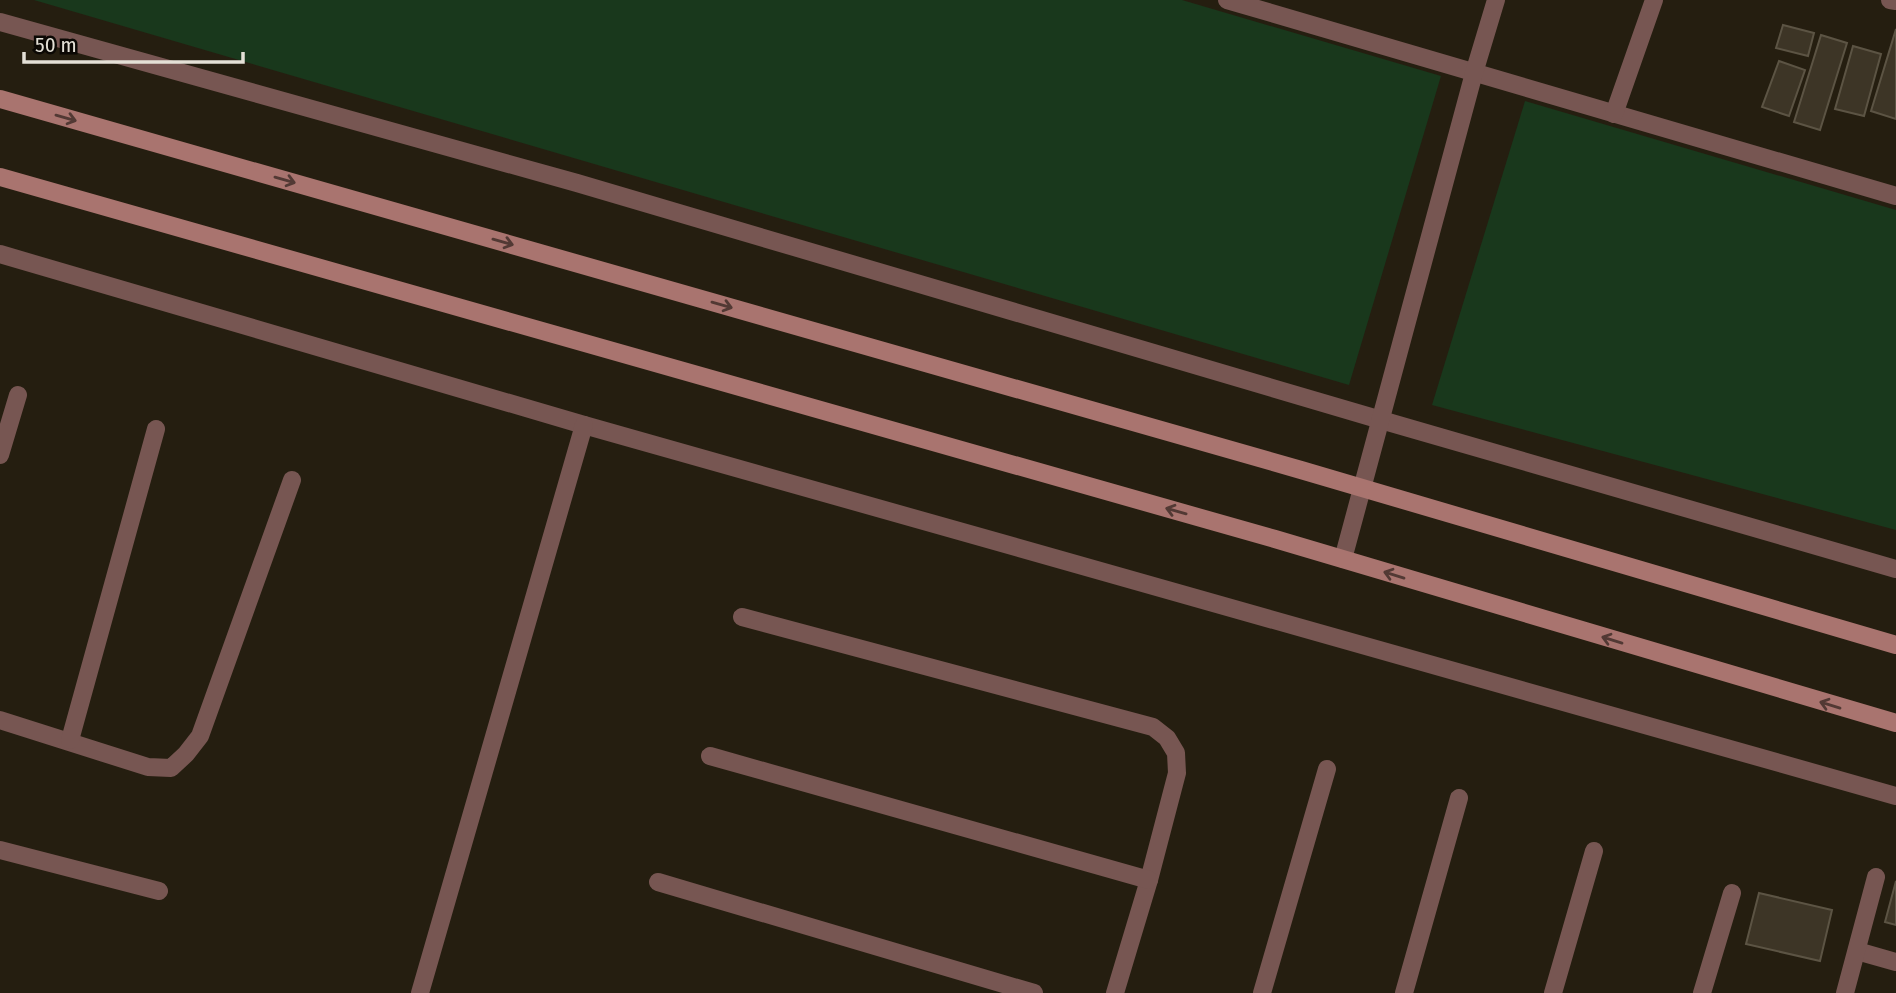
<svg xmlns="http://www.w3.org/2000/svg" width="1896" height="993" viewBox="0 0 1896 993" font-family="'Fira Sans Condensed',sans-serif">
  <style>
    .green { fill: #19381c }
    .building { fill: #3d3526; stroke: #5c5444; stroke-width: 2 }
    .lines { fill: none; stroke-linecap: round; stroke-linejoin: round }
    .street { stroke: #775652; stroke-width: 18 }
    .secondary { stroke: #a9746f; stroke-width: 18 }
    .oneway { stroke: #523934 }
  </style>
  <rect width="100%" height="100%" fill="#251e10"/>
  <g class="green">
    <polygon points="34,0 1182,0 1441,76 1349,385"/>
    <polygon points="1525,101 1896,210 1896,530 1432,405"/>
  </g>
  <g class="building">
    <polygon points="1783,25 1814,33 1808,56 1776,48"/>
    <polygon points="1896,29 1896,119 1871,111"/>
    <polygon points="1821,35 1847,43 1820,130 1794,122"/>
    <polygon points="1853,46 1881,54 1864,116 1835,109"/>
    <polygon points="1779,61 1805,70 1789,116 1762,107"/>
    <polygon points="1896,881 1896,925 1885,922"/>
    <polygon points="1759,893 1832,910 1820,961 1746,944"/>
  </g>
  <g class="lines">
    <g class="street">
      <polyline points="1227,0 1896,196"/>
      <polyline points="1890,0 1896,1"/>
      <polyline points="0,22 577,183 1381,420 1896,569"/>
      <polyline points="1614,114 1654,0"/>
      <polyline points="0,254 584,425 1896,796"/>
      <polyline points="0,455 18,395"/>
      <polyline points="1343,559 1474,73 1496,0"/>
      <polyline points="742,617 1153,727 1167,738 1176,753 1177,773 1149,880 1115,993"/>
      <polyline points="0,720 148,767 171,768 186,754 200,736 292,480"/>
      <polyline points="70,740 156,429"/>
      <polyline points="710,756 1149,880"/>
      <polyline points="0,850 159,891"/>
      <polyline points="658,882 1034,993"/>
      <polyline points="1857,951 1896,962"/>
      <polyline points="420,993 584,425"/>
      <polyline points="1262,993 1327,769"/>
      <polyline points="1404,993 1459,798"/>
      <polyline points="1553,993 1594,851"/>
      <polyline points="1702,993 1732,893"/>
      <polyline points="1845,993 1876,877"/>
    </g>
    <g class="secondary">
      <polyline points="0,99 1301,470 1896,645"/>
      <polyline points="0,177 1275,539 1896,723"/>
    </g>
  </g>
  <defs><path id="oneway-shaft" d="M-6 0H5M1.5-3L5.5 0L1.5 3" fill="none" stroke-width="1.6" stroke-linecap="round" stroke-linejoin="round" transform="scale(1.75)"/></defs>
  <g class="oneway">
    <use href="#oneway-shaft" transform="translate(66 118) rotate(16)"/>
    <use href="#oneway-shaft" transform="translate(285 180) rotate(16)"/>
    <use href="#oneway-shaft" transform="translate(503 242) rotate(16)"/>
    <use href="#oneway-shaft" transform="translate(722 305) rotate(16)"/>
    <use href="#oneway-shaft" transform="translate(1176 511) rotate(-164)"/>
    <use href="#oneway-shaft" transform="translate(1394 575) rotate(-163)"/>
    <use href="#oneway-shaft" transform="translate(1612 640) rotate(-163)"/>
    <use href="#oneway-shaft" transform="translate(1830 705) rotate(-163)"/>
  </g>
  <path d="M24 52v10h219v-10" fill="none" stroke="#e4e0d6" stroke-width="3.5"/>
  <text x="35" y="52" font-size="21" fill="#e4e0d6" stroke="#0b0804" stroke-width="5" paint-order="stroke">50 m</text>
</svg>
